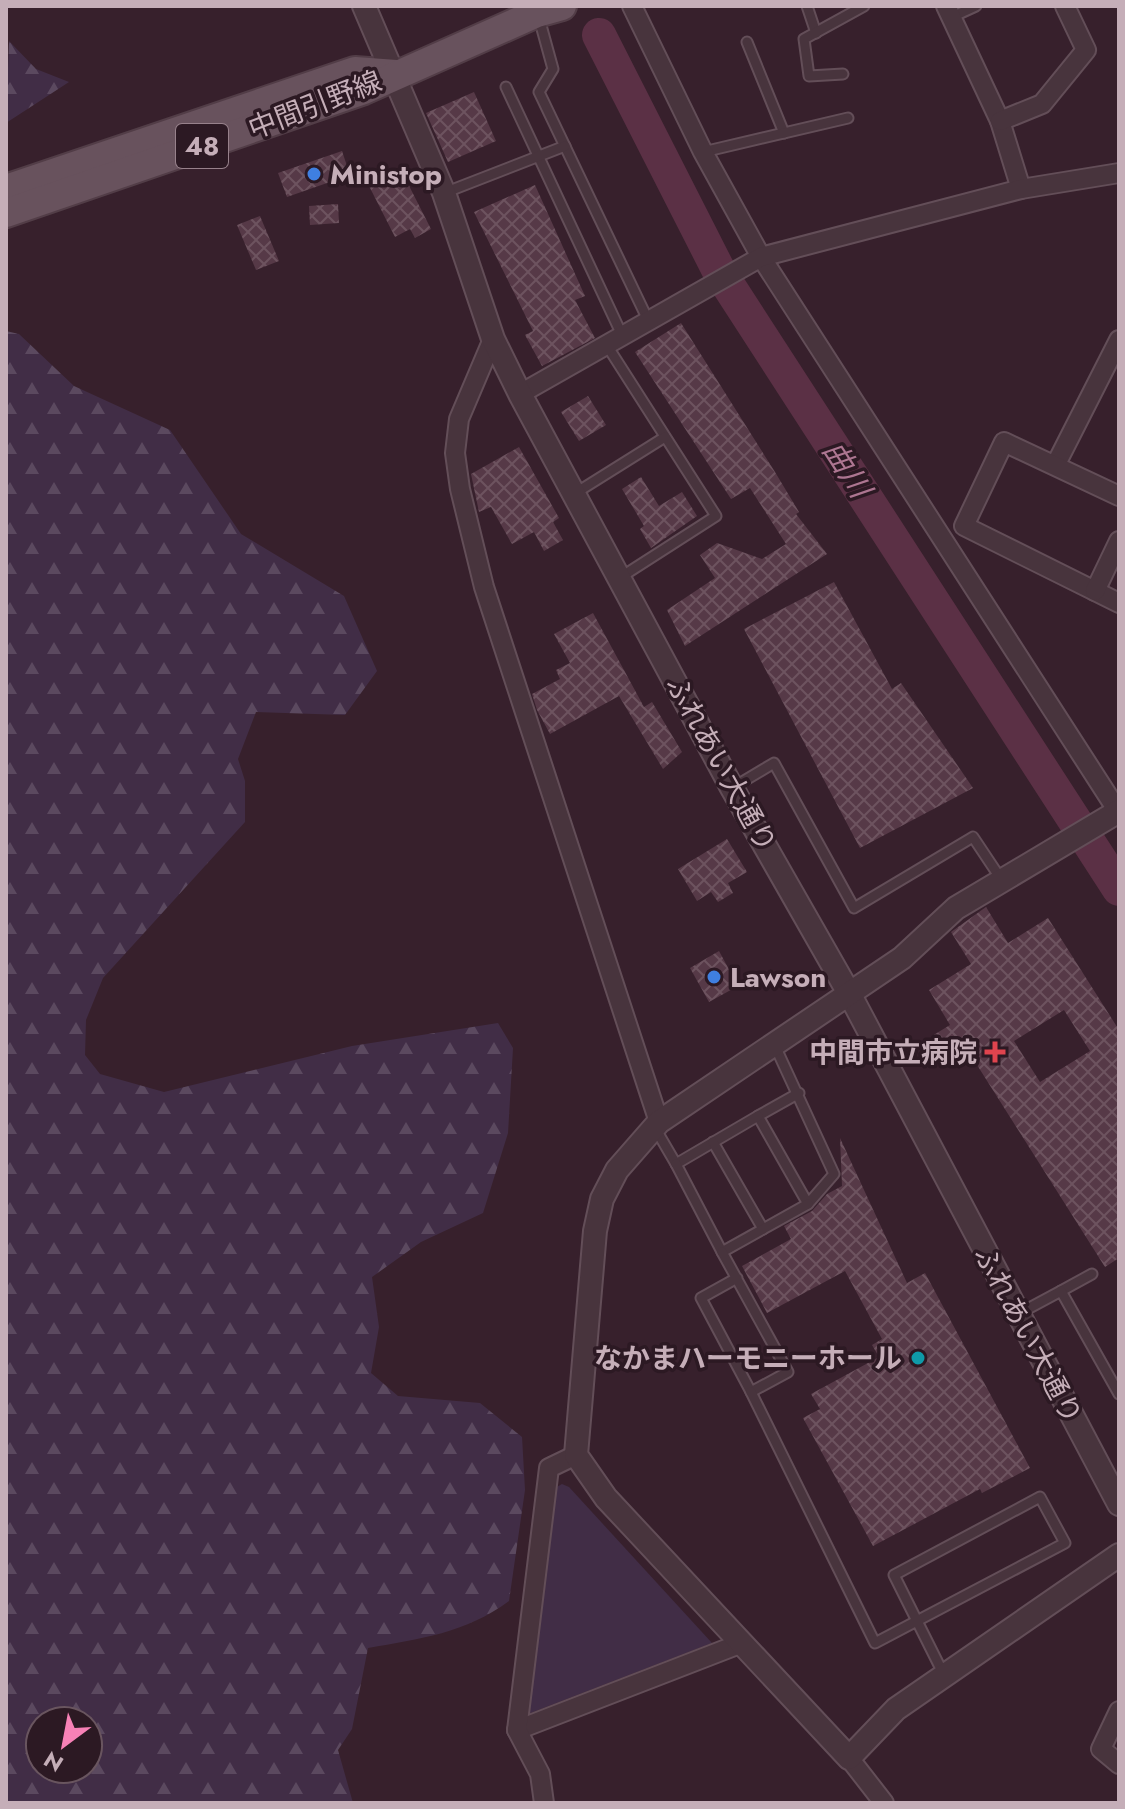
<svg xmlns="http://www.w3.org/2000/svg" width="1125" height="1809" viewBox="0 0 1125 1809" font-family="Jost,'Noto Sans JP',sans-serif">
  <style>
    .green { fill: #412d46 }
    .forest { fill: url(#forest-firs); fill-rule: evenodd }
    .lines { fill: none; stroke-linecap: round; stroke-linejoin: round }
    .river { stroke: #5b3045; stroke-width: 34 }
    .building { fill: url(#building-cross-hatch); fill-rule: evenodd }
    .service-casing { stroke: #634e58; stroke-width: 13 }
    .minor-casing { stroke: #634e58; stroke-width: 22 }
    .tertiary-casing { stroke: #634e58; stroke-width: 26 }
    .primary-casing { stroke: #523d47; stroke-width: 32 }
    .service { stroke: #48343d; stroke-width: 9 }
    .minor { stroke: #48343d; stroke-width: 18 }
    .tertiary { stroke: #48343d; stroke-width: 22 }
    .primary { stroke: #68525d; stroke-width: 28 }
    .shop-dot { fill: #3f7fe0; stroke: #2c1923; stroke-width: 3 }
    .health-dot { fill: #e0444e; stroke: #2c1923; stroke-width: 3 }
    .culture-dot { fill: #0f9aa8; stroke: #2c1923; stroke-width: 3 }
    .labels { text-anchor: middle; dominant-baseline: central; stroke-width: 7; stroke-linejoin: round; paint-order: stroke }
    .shield { fill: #2c1923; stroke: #97818b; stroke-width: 2 }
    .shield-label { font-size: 26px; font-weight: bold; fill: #c5aeb8 }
    .street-label { font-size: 28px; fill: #c5aeb8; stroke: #2c1923 }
    .poi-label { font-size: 28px; font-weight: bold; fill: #c5aeb8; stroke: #2c1923; text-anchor: start }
    .water-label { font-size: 30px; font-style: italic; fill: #ad7691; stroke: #2c1923 }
  </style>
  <defs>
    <pattern id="forest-firs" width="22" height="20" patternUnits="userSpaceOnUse" patternTransform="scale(2)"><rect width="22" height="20" fill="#412d46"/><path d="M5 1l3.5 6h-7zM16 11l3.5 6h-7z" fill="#5b495f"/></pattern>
    <pattern id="building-cross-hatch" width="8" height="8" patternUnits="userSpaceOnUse" patternTransform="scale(2)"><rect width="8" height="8" fill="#563947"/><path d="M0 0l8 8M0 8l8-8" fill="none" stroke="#6d535f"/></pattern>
  </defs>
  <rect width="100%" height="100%" fill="#37202c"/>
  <polygon class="green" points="562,1484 569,1487 712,1643 528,1714 555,1488"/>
  <g class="forest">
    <polygon points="9,41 36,69 69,82 6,123"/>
    <path d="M6,331L19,334L74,386L170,430L241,534L344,596L377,671L345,715L256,712L238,759L245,781V822L103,978L86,1020L85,1055L100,1074L164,1092L352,1046L498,1023L513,1048L508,1133L483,1213L421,1242L372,1277L379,1327L371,1373L398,1396L480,1403L522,1437L525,1490L509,1601C466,1633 419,1639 368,1648L352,1729L338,1750L353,1803H6ZM40,1721H88V1769H40Z"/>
  </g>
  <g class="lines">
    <polyline class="river" points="599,35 719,271 1119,889"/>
  </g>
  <g class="building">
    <polygon points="474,92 496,141 448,162 426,113"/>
    <polygon points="342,151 350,175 287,197 278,173"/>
    <polygon points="401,170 431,229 415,238 410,229 395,237 369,186"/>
    <polygon points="535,185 585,296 575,300 595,338 542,366 525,335 533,331 474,212"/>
    <polygon points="338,204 339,223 310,225 309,206"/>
    <polygon points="260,216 279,261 256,270 237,225"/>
    <polygon points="681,323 775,472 799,512 796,514 827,554 685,646 667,610 715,578 700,555 717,543 762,559 786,544 750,488 731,499 635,352"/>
    <polygon points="588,396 606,425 579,441 561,412"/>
    <polygon points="519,447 559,518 553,522 563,540 544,551 534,532 512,544 491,507 479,512 471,474"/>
    <polygon points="641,477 659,506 682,492 697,516 651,548 640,529 644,526 622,489"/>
    <polygon points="834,582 892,689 901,683 973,788 860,848 744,629"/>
    <polygon points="593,613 644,707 652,702 682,752 663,769 619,696 550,734 537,710 532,694 560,679 556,670 570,663 554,634"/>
    <polygon points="727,839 747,872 728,883 733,893 718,902 711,892 697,901 678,869"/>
    <path d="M986,907L1008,943L1048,918L1119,1030V1258L1105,1267L965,1046L945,1058L932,1036L950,1025L929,990L971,964L951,932ZM1064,1010L1090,1051L1040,1082L1014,1041Z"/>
    <polygon points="719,951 738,986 709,1002 690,968"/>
    <polygon points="840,1138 907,1283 925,1273 1030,1468 982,1493 980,1489 873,1546 803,1418 820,1409 811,1394 879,1357 872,1345 882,1339 845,1271 767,1313 742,1266 791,1239 784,1226 812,1211 827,1194 842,1186"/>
  </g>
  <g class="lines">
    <g class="service-casing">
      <g id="service">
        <polyline points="807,6 816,33"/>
        <polyline points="952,17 976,6"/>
        <polyline points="539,18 553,69 539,92 648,320"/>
        <polyline points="747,42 784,133"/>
        <polyline points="843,74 809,76 804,39 864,6"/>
        <polyline points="506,87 622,335"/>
        <polyline points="703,152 848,118"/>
        <polyline points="444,193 565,146"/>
        <polyline points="606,344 716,516 621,577"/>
        <polyline points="574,494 665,437"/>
        <polyline points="732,788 774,763 854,908 973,837 1001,879"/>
        <polyline points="775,1046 834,1174 808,1204 758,1116 799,1093"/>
        <polyline points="655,1128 676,1164 758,1116"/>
        <polyline points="713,1142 763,1229"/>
        <polyline points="676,1164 722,1252 808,1204"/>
        <polyline points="722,1252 788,1372 751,1392 701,1298 737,1278"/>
        <polyline points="1061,1291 1092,1274"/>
        <polyline points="1020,1313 1061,1291 1119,1394"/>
        <polyline points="751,1392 875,1643 1065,1543 1040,1497 894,1575 944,1675"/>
      </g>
    </g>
    <g class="minor-casing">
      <g id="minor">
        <polyline points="632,6 703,152 761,257 1119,813"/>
        <polyline points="946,6 1000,121 1021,189"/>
        <polyline points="1000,121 1042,104 1086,50 1065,6"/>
        <polyline points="493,339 459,419 455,453 460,489 484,587 659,1122"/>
        <polyline points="520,394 761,257 1021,189 1119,173"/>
        <polyline points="1056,464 1119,340"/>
        <polyline points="1119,496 1004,442 964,526 1119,603"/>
        <polyline points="1095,591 1119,541"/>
        <polyline points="1119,1711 1101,1749 1119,1764"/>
        <polyline points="517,1730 742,1643"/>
        <polyline points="849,1758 884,1803"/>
        <polyline points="544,1803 540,1774 517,1730 549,1468 576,1455"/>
      </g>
    </g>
    <g class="tertiary-casing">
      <g id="tertiary">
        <polyline points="364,6 444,193 493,339 520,394 732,788 850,995 1119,1504"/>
        <polyline points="1119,811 956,908 902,958 659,1122 617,1170 602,1199 595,1231 576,1455 606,1498 849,1758 896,1709 1119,1555"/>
      </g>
    </g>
    <g class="primary-casing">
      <g id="primary">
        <polyline points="6,189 355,71 396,74"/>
        <polyline points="6,213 364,90 537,13 562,6"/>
      </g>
    </g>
    <use href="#service" class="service"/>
    <use href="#minor" class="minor"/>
    <use href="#tertiary" class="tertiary"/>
    <use href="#primary" class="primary"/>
  </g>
  <g class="shop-dot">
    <circle cx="314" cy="174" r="8"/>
    <circle cx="714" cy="977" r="8"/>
  </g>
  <path class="health-dot" d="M991 1040h8v8h8v8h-8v8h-8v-8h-8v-8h8z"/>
  <circle class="culture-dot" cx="918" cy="1358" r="8"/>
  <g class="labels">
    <rect class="shield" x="176" y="124" width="52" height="44" rx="6"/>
    <g class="shield-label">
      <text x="202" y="146">48</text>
    </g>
    <g class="street-label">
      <text transform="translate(315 105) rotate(-21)">中間引野線</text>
      <text transform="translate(721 764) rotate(61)">ふれあい大通り</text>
      <text transform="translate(1028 1335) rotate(62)">ふれあい大通り</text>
    </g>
    <g class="poi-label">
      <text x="330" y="174">Ministop</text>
      <text x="730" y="977">Lawson</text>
      <text x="977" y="1052" text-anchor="end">中間市立病院</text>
      <text x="902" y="1358" text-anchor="end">なかまハーモニーホール</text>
    </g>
    <g class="water-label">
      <text transform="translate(847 469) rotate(57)">曲川</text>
    </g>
  </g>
  <rect width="1125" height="1809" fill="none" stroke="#c5aeb8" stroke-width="16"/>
  <g transform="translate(64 1745) rotate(212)"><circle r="38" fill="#2c1923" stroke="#69555f" stroke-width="2"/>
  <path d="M0-6L14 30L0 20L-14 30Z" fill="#f781b6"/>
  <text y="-12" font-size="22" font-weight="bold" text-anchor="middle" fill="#c5aeb8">N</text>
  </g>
</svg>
